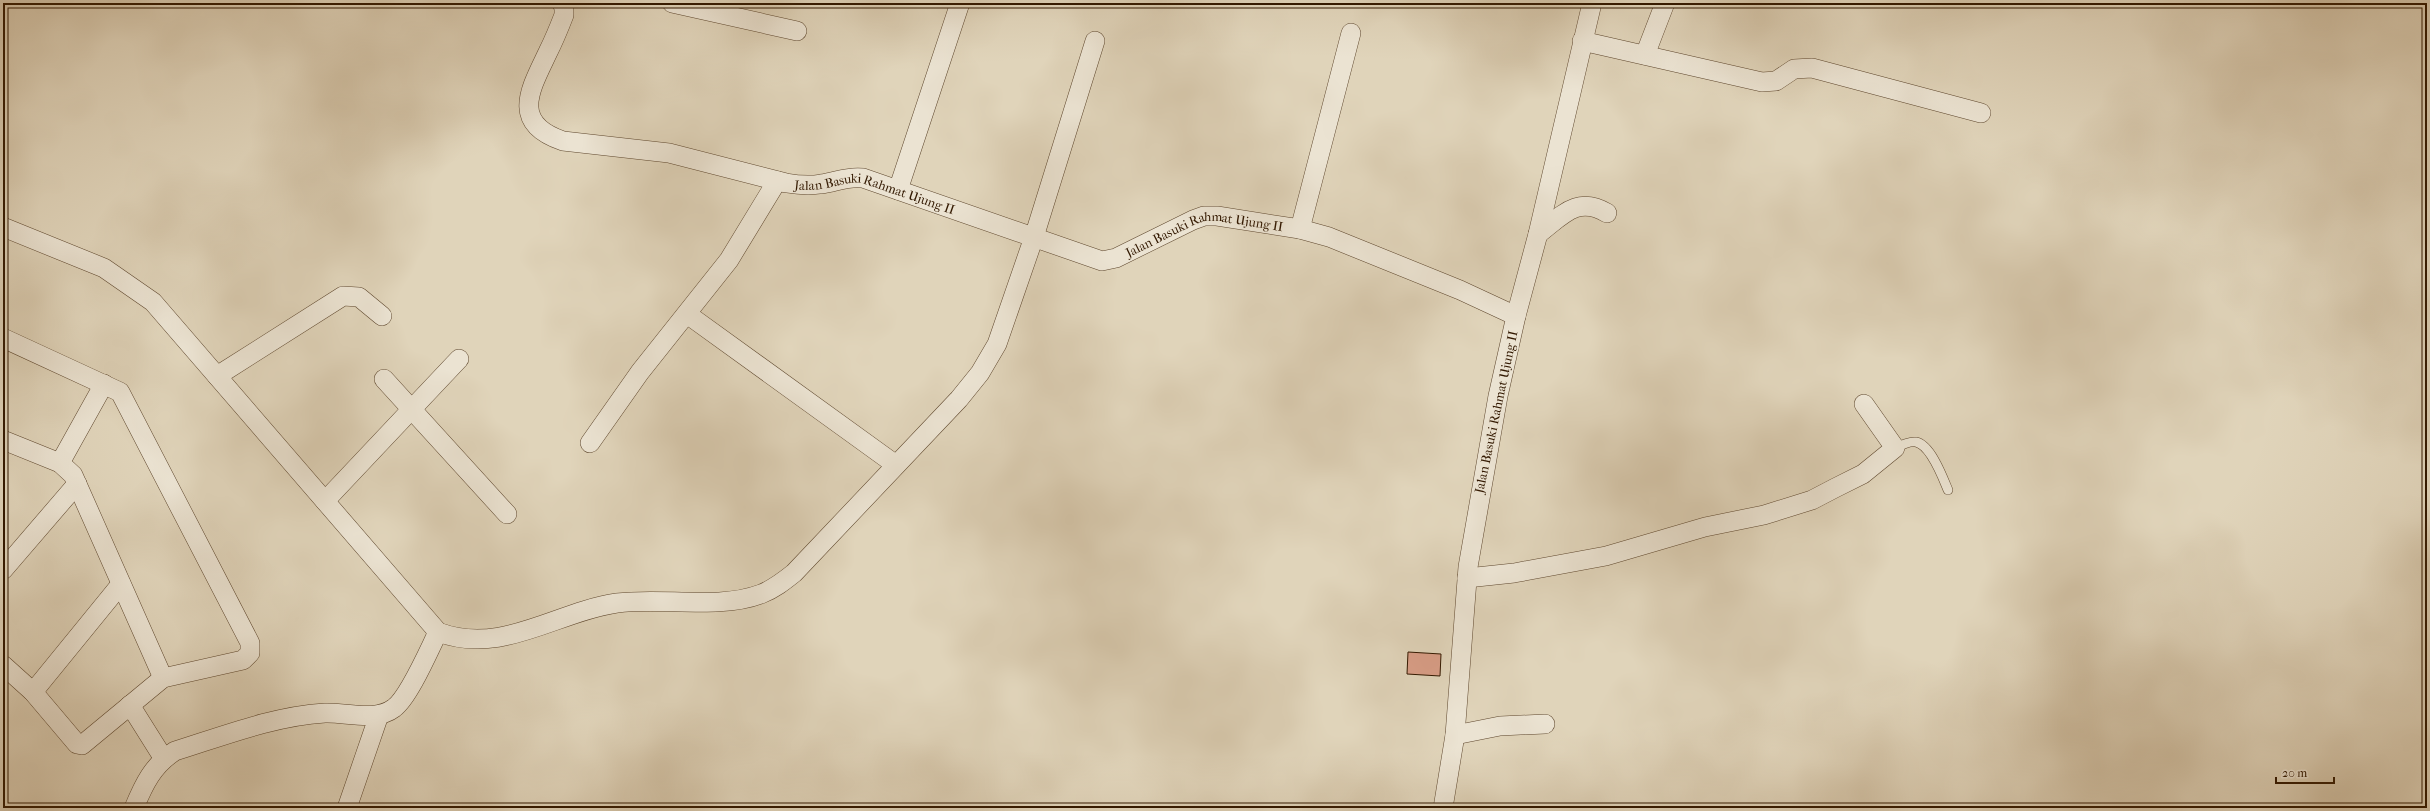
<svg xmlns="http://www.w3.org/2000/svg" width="2430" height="811" viewBox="0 0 2430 811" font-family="'IM FELL French Canon',serif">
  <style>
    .building { fill: #d99e87; stroke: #321800 }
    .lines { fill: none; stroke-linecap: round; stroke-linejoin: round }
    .service-casing { stroke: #5e472e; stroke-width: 10 }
    .minor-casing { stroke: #5e472e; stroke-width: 20 }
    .service { stroke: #ebe3d2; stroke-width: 9 }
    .minor { stroke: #ebe3d2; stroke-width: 19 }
    .labels { text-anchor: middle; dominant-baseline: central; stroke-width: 3; stroke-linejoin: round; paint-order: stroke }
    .street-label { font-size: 13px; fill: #321800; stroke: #ebe3d2 }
  </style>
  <rect width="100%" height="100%" fill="#e0d4ba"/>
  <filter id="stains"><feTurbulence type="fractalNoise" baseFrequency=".005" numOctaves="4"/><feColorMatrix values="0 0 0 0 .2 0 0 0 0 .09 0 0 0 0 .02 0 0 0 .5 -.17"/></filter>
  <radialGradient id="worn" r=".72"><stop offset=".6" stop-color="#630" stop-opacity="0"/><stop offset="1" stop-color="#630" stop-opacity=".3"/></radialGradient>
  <polygon class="building" points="1408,652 1441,654 1440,676 1407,674"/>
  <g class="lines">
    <g class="service-casing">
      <path id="service" d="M1895,448C1901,445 1909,441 1916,442C1931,445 1943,478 1948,490"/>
    </g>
    <g class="minor-casing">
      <g id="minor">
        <path id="s1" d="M562,3L564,8V15C559,28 554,40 548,52C531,88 509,123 563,141L669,153L786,183C798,185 809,186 821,184C836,182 847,176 863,178L1102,261L1116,258L1193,220L1204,216H1217L1300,229L1329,237L1460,290L1516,316L1498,396L1468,567L1455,735L1443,808"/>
        <polyline points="672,3 797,31"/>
        <polyline points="1582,41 1762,82 1776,81 1794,69 1812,68 1981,113"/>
        <polyline points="1645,55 1665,3"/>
        <polyline points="898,190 960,3"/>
        <path d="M3,227L104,268L153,302L438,632C502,656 555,612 617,603C662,597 719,610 761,594C774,589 784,581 794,573L959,399L980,373L997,344L1034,237L1095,41"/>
        <polyline points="1300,229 1351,33"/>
        <path d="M1538,234C1562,216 1577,195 1607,213"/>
        <polyline points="687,314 896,465"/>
        <polyline points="1516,316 1538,234 1592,3"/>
        <polyline points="3,338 120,392 250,643 250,653 243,660 163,678 82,745 77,744 33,692 3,665"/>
        <polyline points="217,376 343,296 359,297 382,316"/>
        <polyline points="384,379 507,514"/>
        <polyline points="3,440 60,463 73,475 163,678"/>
        <polyline points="590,443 640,372 729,260 777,181"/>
        <polyline points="60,463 104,384"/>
        <polyline points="325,501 459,359"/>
        <polyline points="3,570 77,484"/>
        <polyline points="1467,578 1514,573 1606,556 1705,527 1764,515 1812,500 1835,488 1863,474 1895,448 1864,404"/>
        <polyline points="33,692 121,584"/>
        <polyline points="130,705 164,759"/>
        <polyline points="1455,735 1500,726 1545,724"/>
        <path d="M134,808C144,784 153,765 175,751C223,736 274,716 325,713C346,712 376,722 394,708C409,697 429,650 438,632"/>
        <polyline points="347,808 379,715"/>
      </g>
    </g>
    <use href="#service" class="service"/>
    <use href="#minor" class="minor"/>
  </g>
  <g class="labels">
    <g class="street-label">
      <text stroke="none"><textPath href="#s1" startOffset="482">Jalan Basuki Rahmat Ujung II</textPath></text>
      <text stroke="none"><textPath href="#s1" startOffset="830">Jalan Basuki Rahmat Ujung II</textPath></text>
      <text transform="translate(1496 412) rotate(-78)">Jalan Basuki Rahmat Ujung II</text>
    </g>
  </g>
  <rect width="2430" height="811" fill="none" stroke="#e0d4ba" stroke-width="16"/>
  <rect x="4" y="4" width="2422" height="803" fill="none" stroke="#321800" stroke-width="2"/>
  <rect x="8" y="8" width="2414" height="795" fill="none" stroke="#321800"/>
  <path d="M2276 777v6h58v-6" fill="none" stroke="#321800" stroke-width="2"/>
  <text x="2282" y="777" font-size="12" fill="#321800" stroke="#ebe3d2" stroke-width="3" paint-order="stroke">20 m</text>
  <rect width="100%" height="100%" filter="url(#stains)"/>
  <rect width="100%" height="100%" fill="url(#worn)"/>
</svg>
